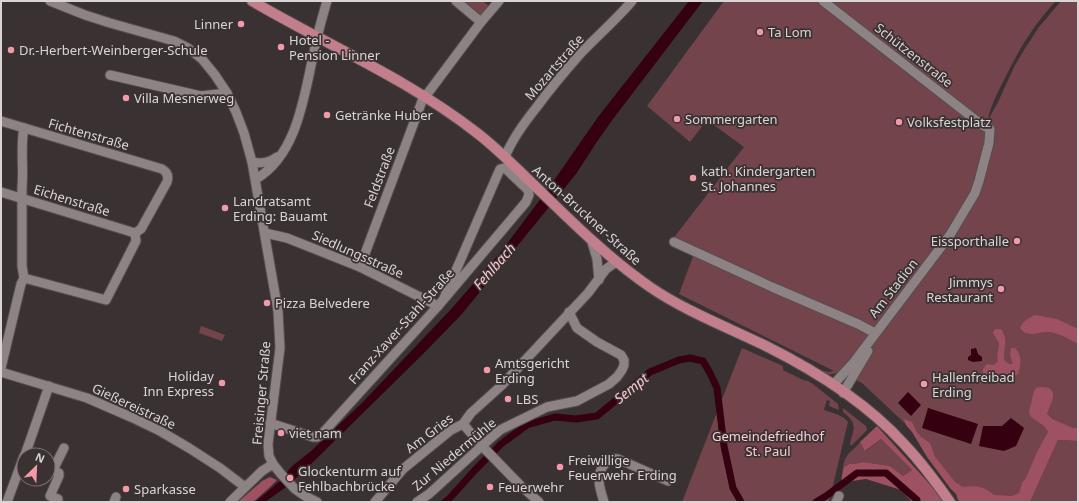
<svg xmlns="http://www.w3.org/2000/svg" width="1079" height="503" viewBox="0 0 1079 503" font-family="'Noto Sans',sans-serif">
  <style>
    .green { fill: #73444c }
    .forest { fill: #9e5160 }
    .water { fill: #350110 }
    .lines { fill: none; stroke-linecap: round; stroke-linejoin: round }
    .canal { stroke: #350110; stroke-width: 7 }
    .minor-casing { stroke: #554e4e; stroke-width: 11 }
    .major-casing { stroke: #554e4e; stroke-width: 12 }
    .minor { stroke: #8e8384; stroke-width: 9 }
    .major { stroke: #c27f8b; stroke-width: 10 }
    .poi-dot { fill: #f39aa9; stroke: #3a3132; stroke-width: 1.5 }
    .labels { text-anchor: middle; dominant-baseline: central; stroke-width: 3.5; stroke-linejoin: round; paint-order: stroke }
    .poi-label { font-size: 13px; fill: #dad5d5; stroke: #3a3132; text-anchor: start }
    .street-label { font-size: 13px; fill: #dad5d5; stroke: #3a3132 }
    .park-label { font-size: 13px; fill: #fbccd3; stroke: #3a3132 }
    .water-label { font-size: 14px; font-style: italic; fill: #f9cbd1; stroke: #3a3132 }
  </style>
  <rect width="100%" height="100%" fill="#3a3132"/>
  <g class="green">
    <polygon points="460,1 483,1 490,7 480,17"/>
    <path d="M724,1H1056C1035,23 1019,49 1006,76C999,90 991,104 988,119L985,121H984L985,123L987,122L998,102L1014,67L1024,50L1039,27L1061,1H1078V433L1051,437L1021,502L959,494L914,432L862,383L838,372C831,376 826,374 820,370L829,372L834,371L679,294L695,251L672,240L744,147L707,120L690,142L647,106Z"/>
    <polygon points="201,326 225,335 222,341 199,333"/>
    <path d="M742,348L783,366V370L803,380L808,381L813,384L838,404L839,410L829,406L830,401L827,400L824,410C832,413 843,415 848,422L829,502H682Z"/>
    <path d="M843,408L866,426L867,430L851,446L850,444C854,427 858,424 843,412Z"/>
    <path d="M881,439L912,470L903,476L890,466L864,462L854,464H849L844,467L842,475C843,469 843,461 847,456C850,451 856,448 860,442L866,451Z"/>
    <polygon points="1058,440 1078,441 1078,502 1030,502"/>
  </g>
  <g class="forest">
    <path d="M1035,315L1057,319L1078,329V344C1071,340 1057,332 1049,332C1038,331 1028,339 1020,328C1023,321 1029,318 1035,315Z"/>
    <path d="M997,329H1001C1009,340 1003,348 1004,360L1009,364H1013L1010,355L1011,348H1015C1022,355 1022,366 1017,375C1010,376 1007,373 1000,374L997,379L993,382L983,375V369L987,364C992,365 995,366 998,361C996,353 999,351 999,345C999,341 995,337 993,333L994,330Z"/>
    <path d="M1041,387C1062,387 1050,404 1047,414L1052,419L1073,428H1078V441L1058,440L1030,502H961L958,500L956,494L950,488L927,457L912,432L906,425L904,419L912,422L916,431L921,437L930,443L935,457L955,482L963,487C976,485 984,486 994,495L1012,496L1019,493L1022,483L1026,478L1037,452L1048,432C1045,424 1037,422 1031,417L1029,412L1034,391L1036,388Z"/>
    <polygon points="877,426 946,502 912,502 901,490 866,479 852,481 841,487 842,475 844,467 849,464 854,464 864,462 890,466 903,476 912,470 881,439 865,451 860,442"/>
    <polygon points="270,477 277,480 269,488 253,502 238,502 262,481"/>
  </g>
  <g class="water">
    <polygon points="689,1 703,1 613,119 596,143 576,174 461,315 422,355 304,471 286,487 265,502 255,502 280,481 291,467 311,451 362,403 453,307 500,253 548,189 598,117"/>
    <polygon points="976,348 978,354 982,357 982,361 973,362 968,360 968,357 971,355 971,349"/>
    <polygon points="908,392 921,405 911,416 898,403"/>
    <polygon points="928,408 978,424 971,444 922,428"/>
    <polygon points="1011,418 1024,428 1016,446 1004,451 979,446 983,426 1002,426"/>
  </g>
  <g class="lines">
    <g class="canal">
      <polyline points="445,502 449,499 475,470 501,444 527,425 555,417 576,419 597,416 650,372 679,360 690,358 703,361 710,373 717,388 724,446 733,488 741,502"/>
      <polyline points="816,502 826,496 857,473 886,473 917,500 917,502"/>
    </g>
    <g class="minor-casing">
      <g id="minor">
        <polyline points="50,1 85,15 110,23 174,41 188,48 202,59 215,75 227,93 236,112 244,133 252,162 278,311 280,348 268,444 269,456 273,464 281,474 295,489 305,496 317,502"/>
        <polyline points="456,1 481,22"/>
        <polyline points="823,1 982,125 990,129 989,143 979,181 975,193 950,235 854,362 833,385"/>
        <polyline points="110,75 201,96 227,93"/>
        <path d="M1,121L162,169C167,172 169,176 167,182L141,229L135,233L136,241L106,300L24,278"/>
        <path d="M505,157C512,139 524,123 536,108C550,89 565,71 581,53C597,36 616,20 632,1"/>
        <path d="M252,162C262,164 269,163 277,157"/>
        <path d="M256,179C298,154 304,95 314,52C317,35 322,18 327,1"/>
        <polyline points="1,192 135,233"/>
        <polyline points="265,233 287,238 360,267 438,306"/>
        <polyline points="591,239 597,259 599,280"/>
        <polyline points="674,242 772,287 858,324 875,333"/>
        <polyline points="360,267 422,101 481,22 499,1"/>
        <path d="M1,368L21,284L24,278L22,266V187C24,167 20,147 24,128"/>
        <polyline points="1,372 87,398 133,418 160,431 189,448 220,468 245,487"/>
        <polyline points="843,393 868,351"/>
        <polyline points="270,423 313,437 317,437 321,435 438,306 526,202 529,195 528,190 507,170 504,168 500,169 444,298"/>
        <polyline points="463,424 482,446 521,486 539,502"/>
        <polyline points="25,455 49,386"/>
        <polyline points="58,499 50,496 59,476 59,473 53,470 64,448"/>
        <polyline points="7,502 24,456"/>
        <polyline points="114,502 116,497"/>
        <polyline points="230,502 262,471 273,464"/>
        <polyline points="375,502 403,469 446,434 451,430 463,424 471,413 502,385 588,293 606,269 616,262"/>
        <polyline points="417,502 429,494 485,443 500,430 547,407 577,401 609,384 617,377 622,370 624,365 624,360 621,355 597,342 577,328 569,312"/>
        <path d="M604,502C600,489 595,476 604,465C609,459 611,458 618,459L668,481"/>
        <polyline points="836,502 839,496"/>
      </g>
    </g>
    <g class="major-casing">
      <path id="major" d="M252,1C327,45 408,79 477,133C498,149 516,168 535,186C571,221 608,258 650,287C685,311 727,327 766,346C814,370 868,404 904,444C921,462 936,482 950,502"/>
    </g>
    <use href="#minor" class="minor"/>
    <use href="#major" class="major"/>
  </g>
  <g class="poi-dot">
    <circle cx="241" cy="24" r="4"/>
    <circle cx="760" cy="32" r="4"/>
    <circle cx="281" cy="47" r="4"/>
    <circle cx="11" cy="50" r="4"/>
    <circle cx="126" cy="98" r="4"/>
    <circle cx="327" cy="115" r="4"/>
    <circle cx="677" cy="119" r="4"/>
    <circle cx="899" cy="122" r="4"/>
    <circle cx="693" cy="178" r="4"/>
    <circle cx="225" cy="208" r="4"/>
    <circle cx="1017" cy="241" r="4"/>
    <circle cx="1001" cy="289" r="4"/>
    <circle cx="267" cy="303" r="4"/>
    <circle cx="487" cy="370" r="4"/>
    <circle cx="222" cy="383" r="4"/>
    <circle cx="924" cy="384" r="4"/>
    <circle cx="508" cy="399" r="4"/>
    <circle cx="281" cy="433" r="4"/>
    <circle cx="560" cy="467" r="4"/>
    <circle cx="290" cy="478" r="4"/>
    <circle cx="490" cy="487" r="4"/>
    <circle cx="126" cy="489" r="4"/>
  </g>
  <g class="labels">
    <g class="poi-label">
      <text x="233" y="24" text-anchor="end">Linner</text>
      <text x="768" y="32">Ta Lom</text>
      <text x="289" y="40">Hotel -<tspan x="289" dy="15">Pension Linner</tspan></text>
      <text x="19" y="50">Dr.-Herbert-Weinberger-Schule</text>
      <text x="134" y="98">Villa Mesnerweg</text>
      <text x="335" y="115">Getränke Huber</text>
      <text x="685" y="119">Sommergarten</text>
      <text x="907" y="122">Volksfestplatz</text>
      <text x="701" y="171">kath. Kindergarten<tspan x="701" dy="15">St. Johannes</tspan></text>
      <text x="233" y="201">Landratsamt<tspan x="233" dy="15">Erding: Bauamt</tspan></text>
      <text x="1009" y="241" text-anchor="end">Eissporthalle</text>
      <text x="993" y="282" text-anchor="end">Jimmys<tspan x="993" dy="15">Restaurant</tspan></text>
      <text x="275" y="303">Pizza Belvedere</text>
      <text x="495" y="363">Amtsgericht<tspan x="495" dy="15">Erding</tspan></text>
      <text x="214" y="376" text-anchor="end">Holiday<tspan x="214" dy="15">Inn Express</tspan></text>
      <text x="932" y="377">Hallenfreibad<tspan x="932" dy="15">Erding</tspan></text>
      <text x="516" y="399">LBS</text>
      <text x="289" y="433">viet nam</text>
      <text x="568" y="460">Freiwillige<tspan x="568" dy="15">Feuerwehr Erding</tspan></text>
      <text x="298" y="471">Glockenturm auf<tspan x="298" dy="15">Fehlbachbrücke</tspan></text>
      <text x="498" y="487">Feuerwehr</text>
      <text x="134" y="489">Sparkasse</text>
    </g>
    <g class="street-label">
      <text transform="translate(914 55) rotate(38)">Schützenstraße</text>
      <text transform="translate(554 67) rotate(-49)">Mozartstraße</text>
      <text transform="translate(89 134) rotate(16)">Fichtenstraße</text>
      <text transform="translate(379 177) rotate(-69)">Feldstraße</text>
      <text transform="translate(72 200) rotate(17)">Eichenstraße</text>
      <text transform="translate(587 215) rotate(42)">Anton-Bruckner-Straße</text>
      <text transform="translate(358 254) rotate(24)">Siedlungsstraße</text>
      <text transform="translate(893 288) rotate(-52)">Am Stadion</text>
      <text transform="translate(401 326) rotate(-48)">Franz-Xaver-Stahl-Straße</text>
      <text transform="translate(261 393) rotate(-85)">Freisinger Straße</text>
      <text transform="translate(134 406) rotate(25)">Gießereistraße</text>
      <text transform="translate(429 433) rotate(-37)">Am Gries</text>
      <text transform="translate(454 454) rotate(-40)">Zur Niedermühle</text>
    </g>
    <g class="park-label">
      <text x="768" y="436">Gemeindefriedhof<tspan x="768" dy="15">St. Paul</tspan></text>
    </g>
    <g class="water-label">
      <text transform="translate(494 266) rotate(-49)">Fehlbach</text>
      <text transform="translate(631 388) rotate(-39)">Sempt</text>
    </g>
  </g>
  <rect width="1079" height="503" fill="none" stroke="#dad5d5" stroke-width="4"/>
  <g transform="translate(36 467) rotate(24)"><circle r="19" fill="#3a3132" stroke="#7a7373"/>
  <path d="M0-3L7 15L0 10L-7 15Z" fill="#f39aa9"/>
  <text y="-6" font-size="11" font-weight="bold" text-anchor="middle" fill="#dad5d5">N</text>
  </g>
</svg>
